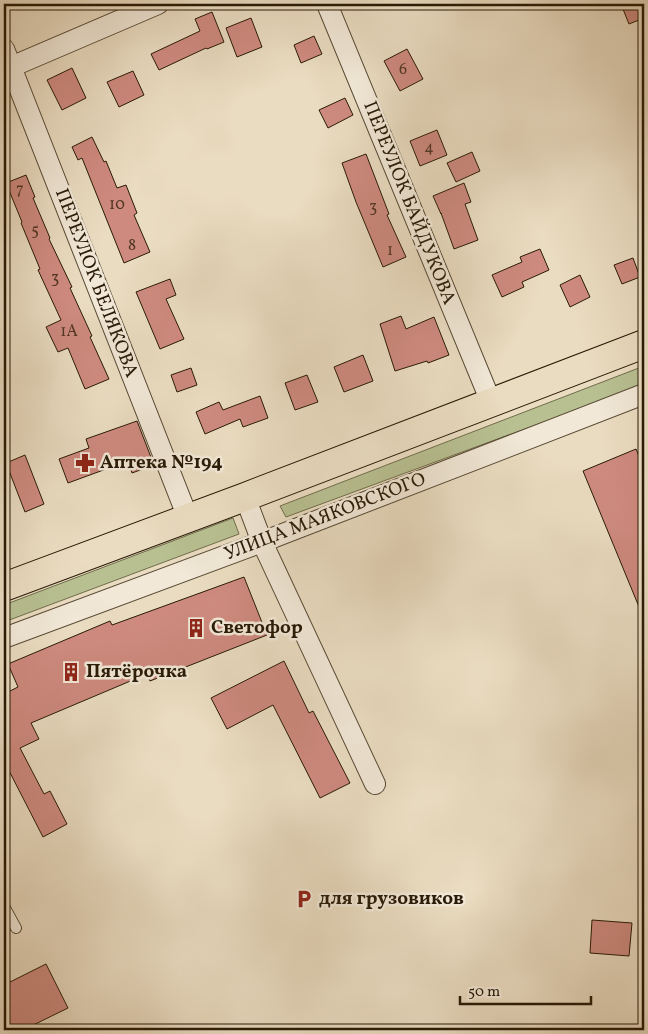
<svg xmlns="http://www.w3.org/2000/svg" width="648" height="1034" viewBox="0 0 648 1034" font-family="Vollkorn,serif">
  <style>
    .green { fill: #b8c092; stroke: #706d4c }
    .building { fill: #ce8a7f; stroke: #281a06 }
    .lines { fill: none; stroke-linecap: round; stroke-linejoin: round }
    .lane-casing { stroke: #584a35; stroke-width: 12 }
    .street-casing { stroke: #584a35; stroke-width: 22 }
    .primary-casing { stroke: #281a06; stroke-width: 30 }
    .lane { stroke: #f1e8d7; stroke-width: 10 }
    .street { stroke: #f1e8d7; stroke-width: 20 }
    .primary { stroke: #eadcc1; stroke-width: 28 }
    .labels { text-anchor: middle; dominant-baseline: central; stroke-width: 5; stroke-linejoin: round; paint-order: stroke }
    .number-label { font-size: 16px; fill: #523624 }
    .street-label { font-size: 19px; fill: #281a06; stroke: #f1e8d7 }
    .poi-label { font-size: 19px; font-weight: bold; fill: #281a06; stroke: #f1e8d7; text-anchor: start }
  </style>
  <rect width="100%" height="100%" fill="#eadcc1"/>
  <filter id="stains"><feTurbulence type="fractalNoise" baseFrequency=".004" numOctaves="4"/><feColorMatrix values="0 0 0 0 .2 0 0 0 0 .09 0 0 0 0 .02 0 0 0 .5 -.17"/></filter>
  <radialGradient id="worn" r=".72"><stop offset=".6" stop-color="#630" stop-opacity="0"/><stop offset="1" stop-color="#630" stop-opacity=".3"/></radialGradient>
  <g class="green">
    <polygon points="644,366 644,385 286,517 280,506"/>
    <polygon points="233,518 239,534 4,622 4,605"/>
  </g>
  <g class="building">
    <polygon points="621,4 641,4 644,12 644,18 629,24"/>
    <polygon points="212,12 224,42 207,49 206,48 159,70 151,54 200,31 195,19"/>
    <polygon points="251,18 262,47 237,57 226,28"/>
    <polygon points="314,36 322,54 301,63 294,45"/>
    <polygon points="407,49 423,79 400,91 384,61"/>
    <polygon points="72,68 86,98 62,110 47,80"/>
    <polygon points="133,71 144,95 119,107 107,82"/>
    <polygon points="345,98 353,115 328,128 319,110"/>
    <polygon points="437,130 447,155 420,166 410,141"/>
    <polygon points="92,137 104,162 106,161 117,188 126,185 137,213 134,215 150,252 124,263 82,158 78,160 72,147"/>
    <polygon points="472,152 480,171 456,182 447,163"/>
    <polygon points="366,154 389,214 387,215 406,257 383,267 356,202 342,163"/>
    <polygon points="26,175 35,197 33,198 50,238 49,239 72,287 70,288 92,336 90,337 109,379 85,389 68,348 58,352 46,327 61,320 38,270 40,269 21,223 22,222 6,183"/>
    <polygon points="464,183 471,202 465,204 478,240 454,249 441,213 441,214 433,196"/>
    <polygon points="540,249 549,270 522,282 524,287 502,297 492,275 522,262 520,257"/>
    <polygon points="633,258 640,277 622,284 614,265"/>
    <polygon points="580,275 590,297 570,307 560,285"/>
    <polygon points="170,279 176,295 166,299 184,339 160,349 136,292"/>
    <polygon points="401,316 406,329 434,317 449,355 428,363 427,361 395,371 380,324"/>
    <polygon points="363,355 373,381 344,392 334,367"/>
    <polygon points="191,368 197,385 177,392 171,375"/>
    <polygon points="307,375 318,402 295,410 285,383"/>
    <polygon points="260,396 268,418 243,427 240,419 205,434 196,412 219,402 223,410"/>
    <polygon points="137,421 154,465 132,473 128,461 68,483 59,459 89,448 86,439"/>
    <polygon points="636,449 644,468 644,619 583,471"/>
    <polygon points="25,455 44,504 25,512 6,463"/>
    <polygon points="244,577 267,635 150,681 147,674 31,723 39,739 20,748 44,794 50,791 67,824 43,837 4,761 4,694 18,687 8,664 110,621 112,625"/>
    <polygon points="284,661 309,713 313,711 350,783 320,798 273,705 227,729 211,698"/>
    <polygon points="592,920 632,923 629,956 590,953"/>
    <polygon points="46,964 68,1008 23,1030 4,1030 4,985"/>
  </g>
  <g class="lines">
    <g class="lane-casing">
      <polyline id="lane" points="4,906 16,928"/>
    </g>
    <g class="street-casing">
      <g id="street">
        <polyline points="327,4 491,402"/>
        <polyline points="4,49 188,518"/>
        <polyline points="4,70 158,4"/>
        <polyline points="245,497 262,542 375,784"/>
        <polyline points="4,638 262,542 644,394"/>
      </g>
    </g>
    <g class="primary-casing">
      <polyline id="primary" points="4,587 245,497 644,344"/>
    </g>
    <use href="#lane" class="lane"/>
    <use href="#street" class="street"/>
    <use href="#primary" class="primary"/>
  </g>
  <defs>
    <g id="pharmacy-bare" transform="scale(1.5)"><path d="M-2-6h4v4h4v4h-4v4h-4v-4h-4v-4h4Z" fill="#8f2418" stroke="#f1e8d7" stroke-width="2.5" paint-order="stroke"/></g>
    <g id="building-bare" transform="scale(1.5)"><path d="M-4-6H4V6H1V3H-1V6H-4ZM-2.5-4.3h1.7v1.8h-1.7ZM.8-4.3h1.7v1.8H.8ZM-2.5-1h1.7V.8h-1.7ZM.8-1h1.7V.8H.8Z" fill="#8f2418" stroke="#f1e8d7" stroke-width="2.5" paint-order="stroke"/></g>
    <g id="parking-bare" transform="scale(1.5)"><path d="M-3.5-5.5H1a3.5 3.5 0 0 1 0 7H-1V5.5H-3.5ZM-1-3.4V-.6H.8a1.4 1.4 0 0 0 0-2.8Z" fill="#8f2418" stroke="#f1e8d7" stroke-width="2.5" paint-order="stroke"/></g>
  </defs>
  <g fill-rule="evenodd">
    <use href="#pharmacy-bare" x="85" y="463"/>
    <use href="#building-bare" x="196" y="628"/>
    <use href="#building-bare" x="71" y="672"/>
    <use href="#parking-bare" x="304" y="899"/>
  </g>
  <g class="labels">
    <g class="number-label">
      <text x="403" y="70">6</text>
      <text x="429" y="148">4</text>
      <text x="20" y="190">7</text>
      <text x="117" y="205">10</text>
      <text x="373" y="208">3</text>
      <text x="35" y="231">5</text>
      <text x="132" y="246">8</text>
      <text x="390" y="251">1</text>
      <text x="55" y="279">3</text>
      <text x="69" y="332">1А</text>
    </g>
    <g class="street-label">
      <text transform="translate(409 203) rotate(68)">ПЕРЕУЛОК БАЙДУКОВА</text>
      <text transform="translate(96 283) rotate(69)">ПЕРЕУЛОК БЕЛЯКОВА</text>
      <text transform="translate(325 517) rotate(-21)">УЛИЦА МАЯКОВСКОГО</text>
    </g>
    <g class="poi-label">
      <text x="100" y="463">Аптека №194</text>
      <text x="211" y="628">Светофор</text>
      <text x="86" y="672">Пятёрочка</text>
      <text x="319" y="899">для грузовиков</text>
    </g>
  </g>
  <rect width="648" height="1034" fill="none" stroke="#eadcc1" stroke-width="20"/>
  <rect x="5" y="5" width="638" height="1024" fill="none" stroke="#281a06" stroke-width="2.5"/>
  <rect x="10" y="10" width="628" height="1014" fill="none" stroke="#281a06"/>
  <path d="M460 996v8h131v-8" fill="none" stroke="#281a06" stroke-width="2.5"/>
  <text x="468" y="996" font-size="15" fill="#281a06" stroke="#f1e8d7" stroke-width="4" paint-order="stroke">50 m</text>
  <rect width="100%" height="100%" filter="url(#stains)"/>
  <rect width="100%" height="100%" fill="url(#worn)"/>
</svg>
